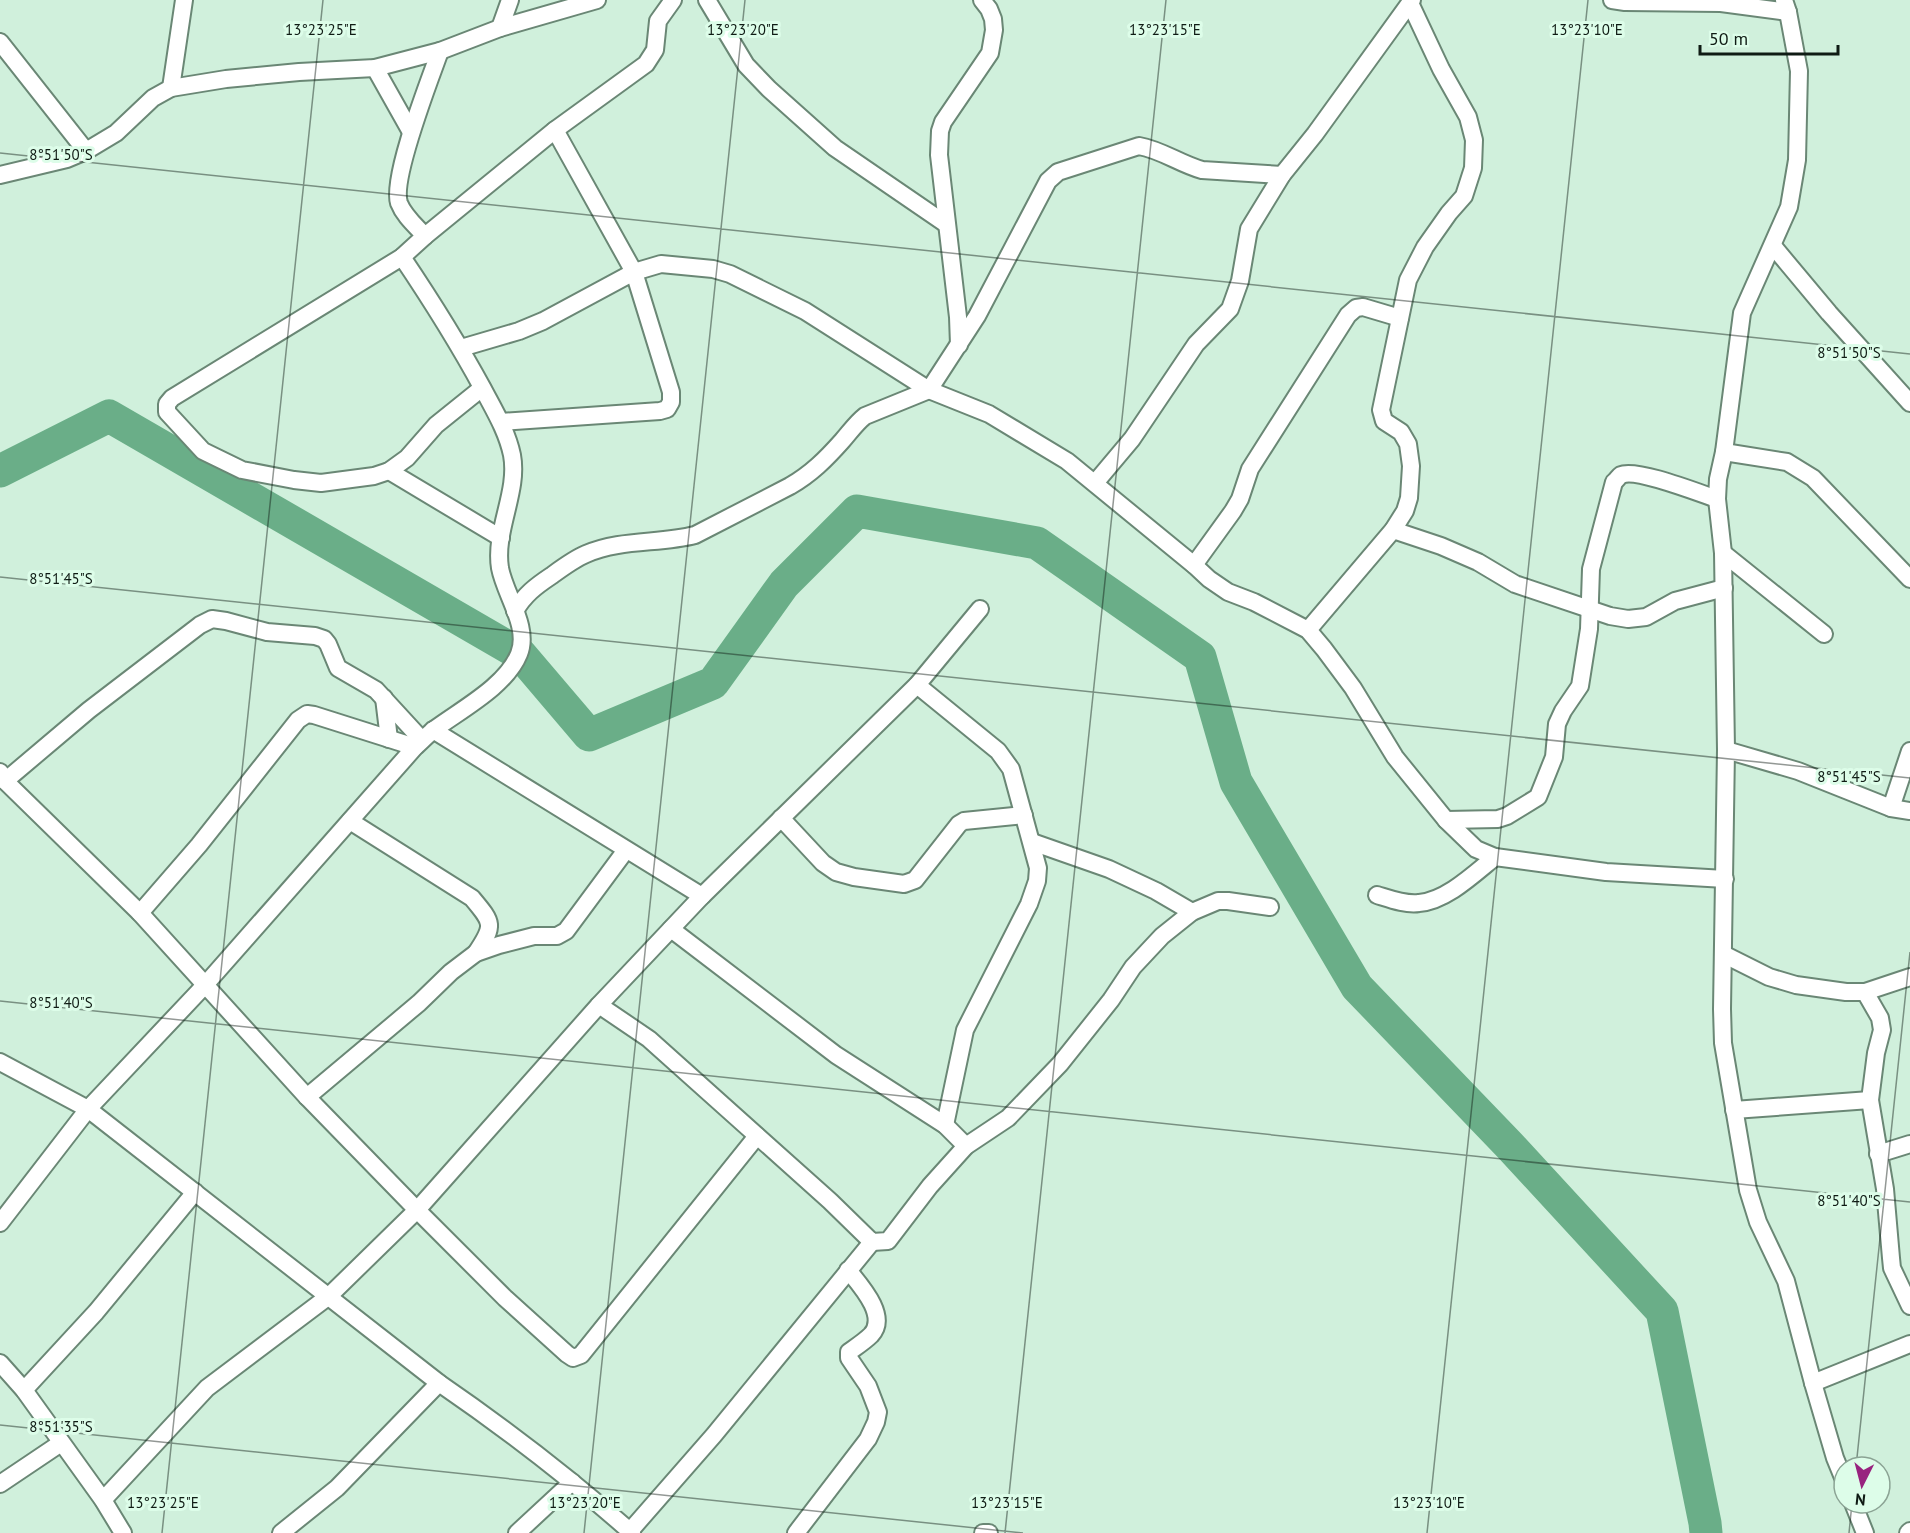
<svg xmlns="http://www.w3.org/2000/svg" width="1910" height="1533" viewBox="0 0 1910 1533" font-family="'PT Sans',sans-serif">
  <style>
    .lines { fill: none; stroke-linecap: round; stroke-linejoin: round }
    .river { stroke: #6aae88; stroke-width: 33 }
    .street-casing { stroke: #6a8775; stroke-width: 20 }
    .street { stroke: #fff; stroke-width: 16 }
    .ticks { fill: none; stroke: #0f1b14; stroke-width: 1.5; stroke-opacity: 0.45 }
    .ticks-label { font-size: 15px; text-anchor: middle; fill: #0f1b14; stroke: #ddfde9; stroke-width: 6; stroke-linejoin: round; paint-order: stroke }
  </style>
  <rect width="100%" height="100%" fill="#d0f0dc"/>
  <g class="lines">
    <polyline class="river" points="0,471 109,416 520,654 589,735 713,683 784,584 857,511 1037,543 1200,657 1236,782 1357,987 1510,1146 1662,1311 1705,1523 1706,1533"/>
    <g class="street-casing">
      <g id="street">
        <polyline points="707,0 746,65 769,89 835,148 946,224"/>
        <polyline points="1612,0 1625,2 1721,3 1788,12"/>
        <polyline points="1784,0 1788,12 1799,71 1797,160 1789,207 1742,313 1724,452 1718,479 1717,499 1723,553 1726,750 1722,1009 1723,1043 1748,1190 1758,1222 1786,1281 1813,1383 1835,1458 1844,1480"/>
        <polyline points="500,28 510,0"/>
        <polyline points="0,42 86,151"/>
        <polyline points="375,68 411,132"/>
        <polyline points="171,88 184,0"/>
        <polyline points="0,175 67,159 86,151 116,133 153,98 171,88 226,79 299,72 375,68 440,51 500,28 597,0"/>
        <path d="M425,236C416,226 404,216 399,203C391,178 430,79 440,51"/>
        <polyline points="1773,246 1829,313 1910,403"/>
        <polyline points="959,345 958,317 939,155 940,131 943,122 990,53 994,30 993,19 989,9 982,0"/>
        <polyline points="461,348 519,331 543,321 634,272 661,264 713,269 730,274 805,311 929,390 989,414 1067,461 1194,565 1209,579 1228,592 1254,602 1308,630 1324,649 1353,688 1395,757 1446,820 1476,849 1495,857 1606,872 1725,879"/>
        <polyline points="482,388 436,425 407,458 389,471 374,476 321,483 294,480 242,470 203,451 167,412 167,404 172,398 402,257 425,236 555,130 646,64 655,50 658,21 673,0"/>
        <polyline points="501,422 660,411 667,409 671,402 671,392 634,272 555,130"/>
        <polyline points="1724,452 1787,462 1813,478 1910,579"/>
        <polyline points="389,471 501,538"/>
        <polyline points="1095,483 1132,439 1196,344 1230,309 1240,281 1249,229 1282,175 1315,134 1412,0"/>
        <polyline points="1393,530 1441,546 1478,562 1515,584 1610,616 1628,619 1646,617 1675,601 1724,588"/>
        <polyline points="1723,553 1824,634"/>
        <polyline points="1194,565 1233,511 1240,499 1250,469 1348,315 1356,308 1363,307 1400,318"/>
        <path d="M515,611C524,595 536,586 551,576C562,568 574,559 586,554C620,539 660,544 695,535L790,486C811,474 826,459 842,441C850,432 856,423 865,416L929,390L977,316L1048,181L1058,172L1139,146C1162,150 1180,164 1202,170L1282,175"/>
        <polyline points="1308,630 1393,530 1405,511 1409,498 1411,466 1408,444 1401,432 1384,421 1381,410 1408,280 1425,247 1449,213 1464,196 1473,168 1474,140 1468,117 1441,69 1410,3"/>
        <polyline points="917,685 998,751 1011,769 1038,868 1037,881 1029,904 965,1030 945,1125"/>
        <polyline points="384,698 389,739"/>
        <polyline points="433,730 702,896"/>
        <polyline points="1726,750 1798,771 1891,808 1910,811"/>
        <polyline points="0,772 5,781 140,913 307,1097 417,1210 505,1298 567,1354 573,1358 581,1355 757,1136"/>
        <polyline points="5,781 89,710 200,625 212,619 226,621 267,632 315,636 324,639 328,644 338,668 376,690 422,740"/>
        <polyline points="1891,808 1910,751"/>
        <polyline points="781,818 823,863 836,872 854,877 904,884 915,880 959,824 964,821 1024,815"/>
        <path d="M1446,820L1498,819L1507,816L1538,797L1554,757L1557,724L1563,711L1580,686L1589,629L1591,569L1614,482C1617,480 1618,477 1621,475C1636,468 1699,493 1717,499"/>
        <path d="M350,821L472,898C493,923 495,925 476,953"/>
        <polyline points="1032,842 1109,869 1156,891 1192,912"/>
        <path d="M1377,895C1390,899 1406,905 1419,903C1446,901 1474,874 1495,857"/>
        <polyline points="140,913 199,845 298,720 307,714 314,715 415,747"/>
        <polyline points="671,929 836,1055 945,1125 966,1146"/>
        <polyline points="1723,954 1769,977 1796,985 1846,992 1865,992 1910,977"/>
        <polyline points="1865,992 1880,1018 1882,1030 1876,1053 1870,1100 1885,1189 1891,1258 1892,1268 1910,1306"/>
        <polyline points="599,1005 649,1039 830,1201 872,1242 888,1241 930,1186 966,1146 1008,1118 1060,1064 1111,1000 1133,967 1162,936 1192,912 1218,901 1228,901 1270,907"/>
        <path d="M0,1062L88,1109L439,1383C506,1429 571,1479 632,1533"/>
        <polyline points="307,1097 419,1003 451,972 476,953 499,945 534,936 557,936 566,931 626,850"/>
        <polyline points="1734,1110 1870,1100"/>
        <polyline points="1878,1154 1910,1144"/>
        <path d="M0,1223L88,1109L205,985L415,747C422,741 428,734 435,729C462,709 506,686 519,654C530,627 505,595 500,568C494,530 519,492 512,455C507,431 494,410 483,389C458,343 431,300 402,257"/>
        <polyline points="0,1363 24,1390 103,1500 123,1533"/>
        <polyline points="1813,1383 1910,1344"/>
        <polyline points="24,1390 96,1312 195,1192"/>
        <polyline points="0,1484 61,1443"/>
        <polyline points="103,1500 207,1388 329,1296 417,1210 599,1005 702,896 917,685 980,609"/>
        <polyline points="1853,1503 1865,1533"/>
        <polyline points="630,1531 714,1435 872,1242"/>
        <polyline points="281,1533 337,1488 439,1383"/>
        <polyline points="517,1533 572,1482"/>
        <path d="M796,1533L868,1439L876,1422L878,1412L868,1386L849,1358V1352C856,1347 865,1341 871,1335C889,1316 860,1285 848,1270"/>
        <polyline points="983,1533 989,1533"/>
        <polyline points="1908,1533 1910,1531"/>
      </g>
    </g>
    <use href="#street" class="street"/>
  </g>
  <path class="ticks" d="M0,153L1910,354M0,577L1910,778M0,1001L1910,1202M0,1425L1023,1533M1856,1467L1910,952M162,1533L323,0M584,1533L745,0M1005,1533L1166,0M1427,1533L1588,0M1849,1533L1852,1503"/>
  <g class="ticks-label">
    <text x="321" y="35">13°23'25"E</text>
    <text x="743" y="35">13°23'20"E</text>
    <text x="1165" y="35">13°23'15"E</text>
    <text x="1587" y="35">13°23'10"E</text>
    <text x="61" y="160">8°51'50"S</text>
    <text x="1849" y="358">8°51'50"S</text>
    <text x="61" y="584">8°51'45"S</text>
    <text x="1849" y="782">8°51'45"S</text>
    <text x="61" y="1008">8°51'40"S</text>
    <text x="1849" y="1206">8°51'40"S</text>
    <text x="61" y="1432">8°51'35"S</text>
    <text x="163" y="1508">13°23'25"E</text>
    <text x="585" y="1508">13°23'20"E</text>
    <text x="1007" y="1508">13°23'15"E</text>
    <text x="1429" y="1508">13°23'10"E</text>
  </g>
  <g transform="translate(1862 1485) rotate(186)"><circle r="28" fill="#ddfde9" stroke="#8ba394" stroke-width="1.5"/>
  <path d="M0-4.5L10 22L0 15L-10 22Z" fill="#98237f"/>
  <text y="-9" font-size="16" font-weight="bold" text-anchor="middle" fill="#0f1b14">N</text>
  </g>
  <path d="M1700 45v9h138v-9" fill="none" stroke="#0f1b14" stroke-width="3"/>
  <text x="1709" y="45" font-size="18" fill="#0f1b14" stroke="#ddfde9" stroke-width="4.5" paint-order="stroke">50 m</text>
</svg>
